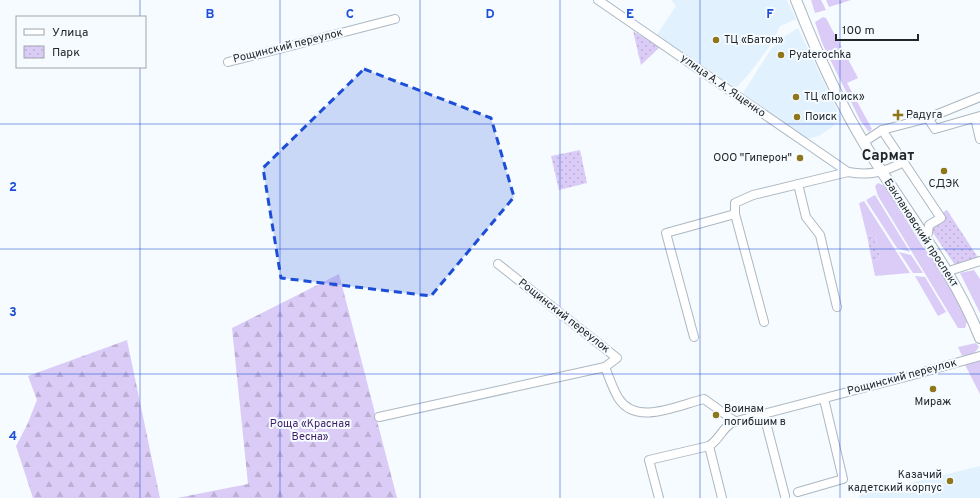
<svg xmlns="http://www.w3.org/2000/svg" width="980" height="498" viewBox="0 0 980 498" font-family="Overpass,sans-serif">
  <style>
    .built { fill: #e1f1fd }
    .grass { fill: #dbccf7 }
    .forest { fill: url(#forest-firs) }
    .park { fill: url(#park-dots) }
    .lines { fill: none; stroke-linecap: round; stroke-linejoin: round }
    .minor-casing { stroke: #acb8c1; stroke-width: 10 }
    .major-casing { stroke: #acb8c1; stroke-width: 12 }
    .minor { stroke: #fff; stroke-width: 8 }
    .major { stroke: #fff; stroke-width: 10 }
    .marked { fill: #1d4ed8; fill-opacity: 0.2; stroke: #1d4ed8; stroke-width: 3; stroke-dasharray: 8 5; stroke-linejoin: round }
    .grid { fill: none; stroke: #1d4ed8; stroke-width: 1; stroke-opacity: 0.55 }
    .poi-dot { fill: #8f761b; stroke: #f5fbff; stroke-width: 1.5 }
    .labels { text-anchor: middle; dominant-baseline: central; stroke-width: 4; stroke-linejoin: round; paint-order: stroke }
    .poi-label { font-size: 11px; fill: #21262a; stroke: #f5fbff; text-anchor: start }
    .street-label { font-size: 11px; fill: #21262a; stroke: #f5fbff }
    .park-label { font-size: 11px; fill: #3e1c64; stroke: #f5fbff }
    .district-label { font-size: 15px; font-weight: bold; fill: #21262a; stroke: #f5fbff }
    .grid-label { font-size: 13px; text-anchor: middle; font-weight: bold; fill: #1d4ed8; stroke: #f5fbff; stroke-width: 4; stroke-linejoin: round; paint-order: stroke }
  </style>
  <defs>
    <pattern id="forest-firs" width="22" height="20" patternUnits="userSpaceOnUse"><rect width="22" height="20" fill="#dbccf7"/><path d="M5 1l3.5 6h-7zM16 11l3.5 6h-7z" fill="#bcafd4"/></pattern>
    <pattern id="park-dots" width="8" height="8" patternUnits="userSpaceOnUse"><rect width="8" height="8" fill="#dbccf7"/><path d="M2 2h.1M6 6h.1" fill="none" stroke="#bcafd4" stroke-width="1.8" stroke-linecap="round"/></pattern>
  </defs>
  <rect width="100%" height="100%" fill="#f5fbff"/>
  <g class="built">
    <polygon points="671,0 787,0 796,19 780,26 770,46 748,75 736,88 656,36 676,6"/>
    <polygon points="798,28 842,120 819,136 806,139 743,93 771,49 781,39"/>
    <polygon points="980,466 980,498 859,498 860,495"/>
  </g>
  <g class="grass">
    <polygon points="811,0 821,0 826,10 815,13"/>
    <polygon points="823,17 826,18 858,78 847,83 872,129 869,132 860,120 822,43 815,22"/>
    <polygon points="878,183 885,186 923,247 944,274 968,318 965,328 958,328 878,196 875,186"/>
    <polygon points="875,195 910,252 897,248 866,200"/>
    <polygon points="864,201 910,273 875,276 872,261 880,259 875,234 867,236 859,203"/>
    <polygon points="899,252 911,255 923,273 913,273"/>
    <polygon points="974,270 980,279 980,313 960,273"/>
    <polygon points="915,276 925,277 946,312 938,316"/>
    <path d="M976,343L979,347C975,354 969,355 962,356L958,347Z"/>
    <polygon points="978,360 980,361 980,394 964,363"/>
  </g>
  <g class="forest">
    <polygon points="826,0 851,0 829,7"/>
    <polygon points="339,274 397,498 177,498 248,484 232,328"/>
    <polygon points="127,340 160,498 33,498 16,446 27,425 37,400 28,376"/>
  </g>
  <g class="park">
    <polygon points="633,31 660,47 641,65"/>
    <polygon points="580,150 587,183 559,190 551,156"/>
    <polygon points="947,210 979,259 955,265 926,223"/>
    <polygon points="875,234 880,259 872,261 867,236"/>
  </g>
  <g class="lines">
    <g class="minor-casing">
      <g id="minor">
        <path d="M598,0L848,172C870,176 884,172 904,162"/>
        <polyline points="228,62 395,19"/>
        <polyline points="928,118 935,129 980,116"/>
        <polyline points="975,118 980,139"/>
        <polyline points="882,130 941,218 929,225 928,233"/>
        <polyline points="867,140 882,130 928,118 980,97"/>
        <polyline points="798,184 806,217 820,235 837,307"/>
        <polyline points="498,264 617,358 605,367"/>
        <polyline points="952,270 980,261"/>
        <polyline points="764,322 735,214 735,203 753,195 848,172"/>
        <polyline points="694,337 666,233 735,214"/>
        <polyline points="764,415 785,496"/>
        <path d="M379,417L605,367C609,377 613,390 619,399C637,426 678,405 704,399L736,422"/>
        <polyline points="709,446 722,498"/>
        <polyline points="798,492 843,479 824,399"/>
        <path d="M659,498L649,460L709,446C720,439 722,428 733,422L913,375L980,356"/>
      </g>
    </g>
    <g class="major-casing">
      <path id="major" d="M796,0C816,51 838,101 867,148C905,211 953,269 980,338"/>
    </g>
    <use href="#minor" class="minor"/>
    <use href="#major" class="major"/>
  </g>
  <path class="marked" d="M364,69L491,118L514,197L431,296L281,278L263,168Z"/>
  <path class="grid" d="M140,0V17M280,0V498M420,0V498M560,0V498M700,0V498M840,0V498M140,67V498M0,124H980M0,249H980M0,374H980"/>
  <g class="poi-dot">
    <circle cx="716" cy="40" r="4"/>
    <circle cx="781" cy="55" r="4"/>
    <circle cx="796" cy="97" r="4"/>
    <path d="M896 109h4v4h4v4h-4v4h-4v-4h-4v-4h4z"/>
    <circle cx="797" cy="117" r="4"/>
    <circle cx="800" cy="158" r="4"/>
    <circle cx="944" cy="171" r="4"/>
    <circle cx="933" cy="389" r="4"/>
    <circle cx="716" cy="415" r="4"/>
    <circle cx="950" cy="481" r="4"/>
  </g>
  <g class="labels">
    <g class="poi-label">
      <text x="724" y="40">ТЦ «Батон»</text>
      <text x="789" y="55">Pyaterochka</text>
      <text x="804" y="97">ТЦ «Поиск»</text>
      <text x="906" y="115">Радуга</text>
      <text x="805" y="117">Поиск</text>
      <text x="792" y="158" text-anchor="end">ООО "Гиперон"</text>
      <text x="944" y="184" text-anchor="middle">СДЭК</text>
      <text x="933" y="402" text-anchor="middle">Мираж</text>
      <text x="724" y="409">Воинам<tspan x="724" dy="13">погибшим в</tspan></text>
      <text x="942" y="475" text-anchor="end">Казачий<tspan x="942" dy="13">кадетский корпус</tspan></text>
    </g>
    <g class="street-label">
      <text transform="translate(288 46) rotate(-14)">Рощинский переулок</text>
      <text transform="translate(723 86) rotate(35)">улица А. А. Ященко</text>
      <text transform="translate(921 233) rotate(57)">Баклановский проспект</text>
      <text transform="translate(564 316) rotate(38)">Рощинский переулок</text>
      <text transform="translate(902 377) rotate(-15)">Рощинский переулок</text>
    </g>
    <g class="park-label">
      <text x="310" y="424">Роща «Красная<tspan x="310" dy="13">Весна»</tspan></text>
    </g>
    <g class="district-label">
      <text x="888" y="156">Сармат</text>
    </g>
  </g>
  <g class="grid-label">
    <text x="210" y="18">B</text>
    <text x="350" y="18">C</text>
    <text x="490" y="18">D</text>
    <text x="630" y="18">E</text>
    <text x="770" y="18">F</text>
    <text x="13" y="191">2</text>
    <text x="13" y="316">3</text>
    <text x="13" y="440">4</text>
  </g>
  <rect x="16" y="16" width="130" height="52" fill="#f5fbff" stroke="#a0a6aa"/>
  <rect x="24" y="29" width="20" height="6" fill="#ffffff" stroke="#a0a6aa"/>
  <text x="52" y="36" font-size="12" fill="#21262a">Улица</text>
  <rect x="24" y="46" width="20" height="12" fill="url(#park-dots)" stroke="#a0a6aa"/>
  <text x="52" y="56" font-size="12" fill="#21262a">Парк</text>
  <path d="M836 34v6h82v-6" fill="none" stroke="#21262a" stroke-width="2"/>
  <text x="842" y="34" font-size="12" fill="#21262a" stroke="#f5fbff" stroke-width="3" paint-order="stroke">100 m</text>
</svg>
